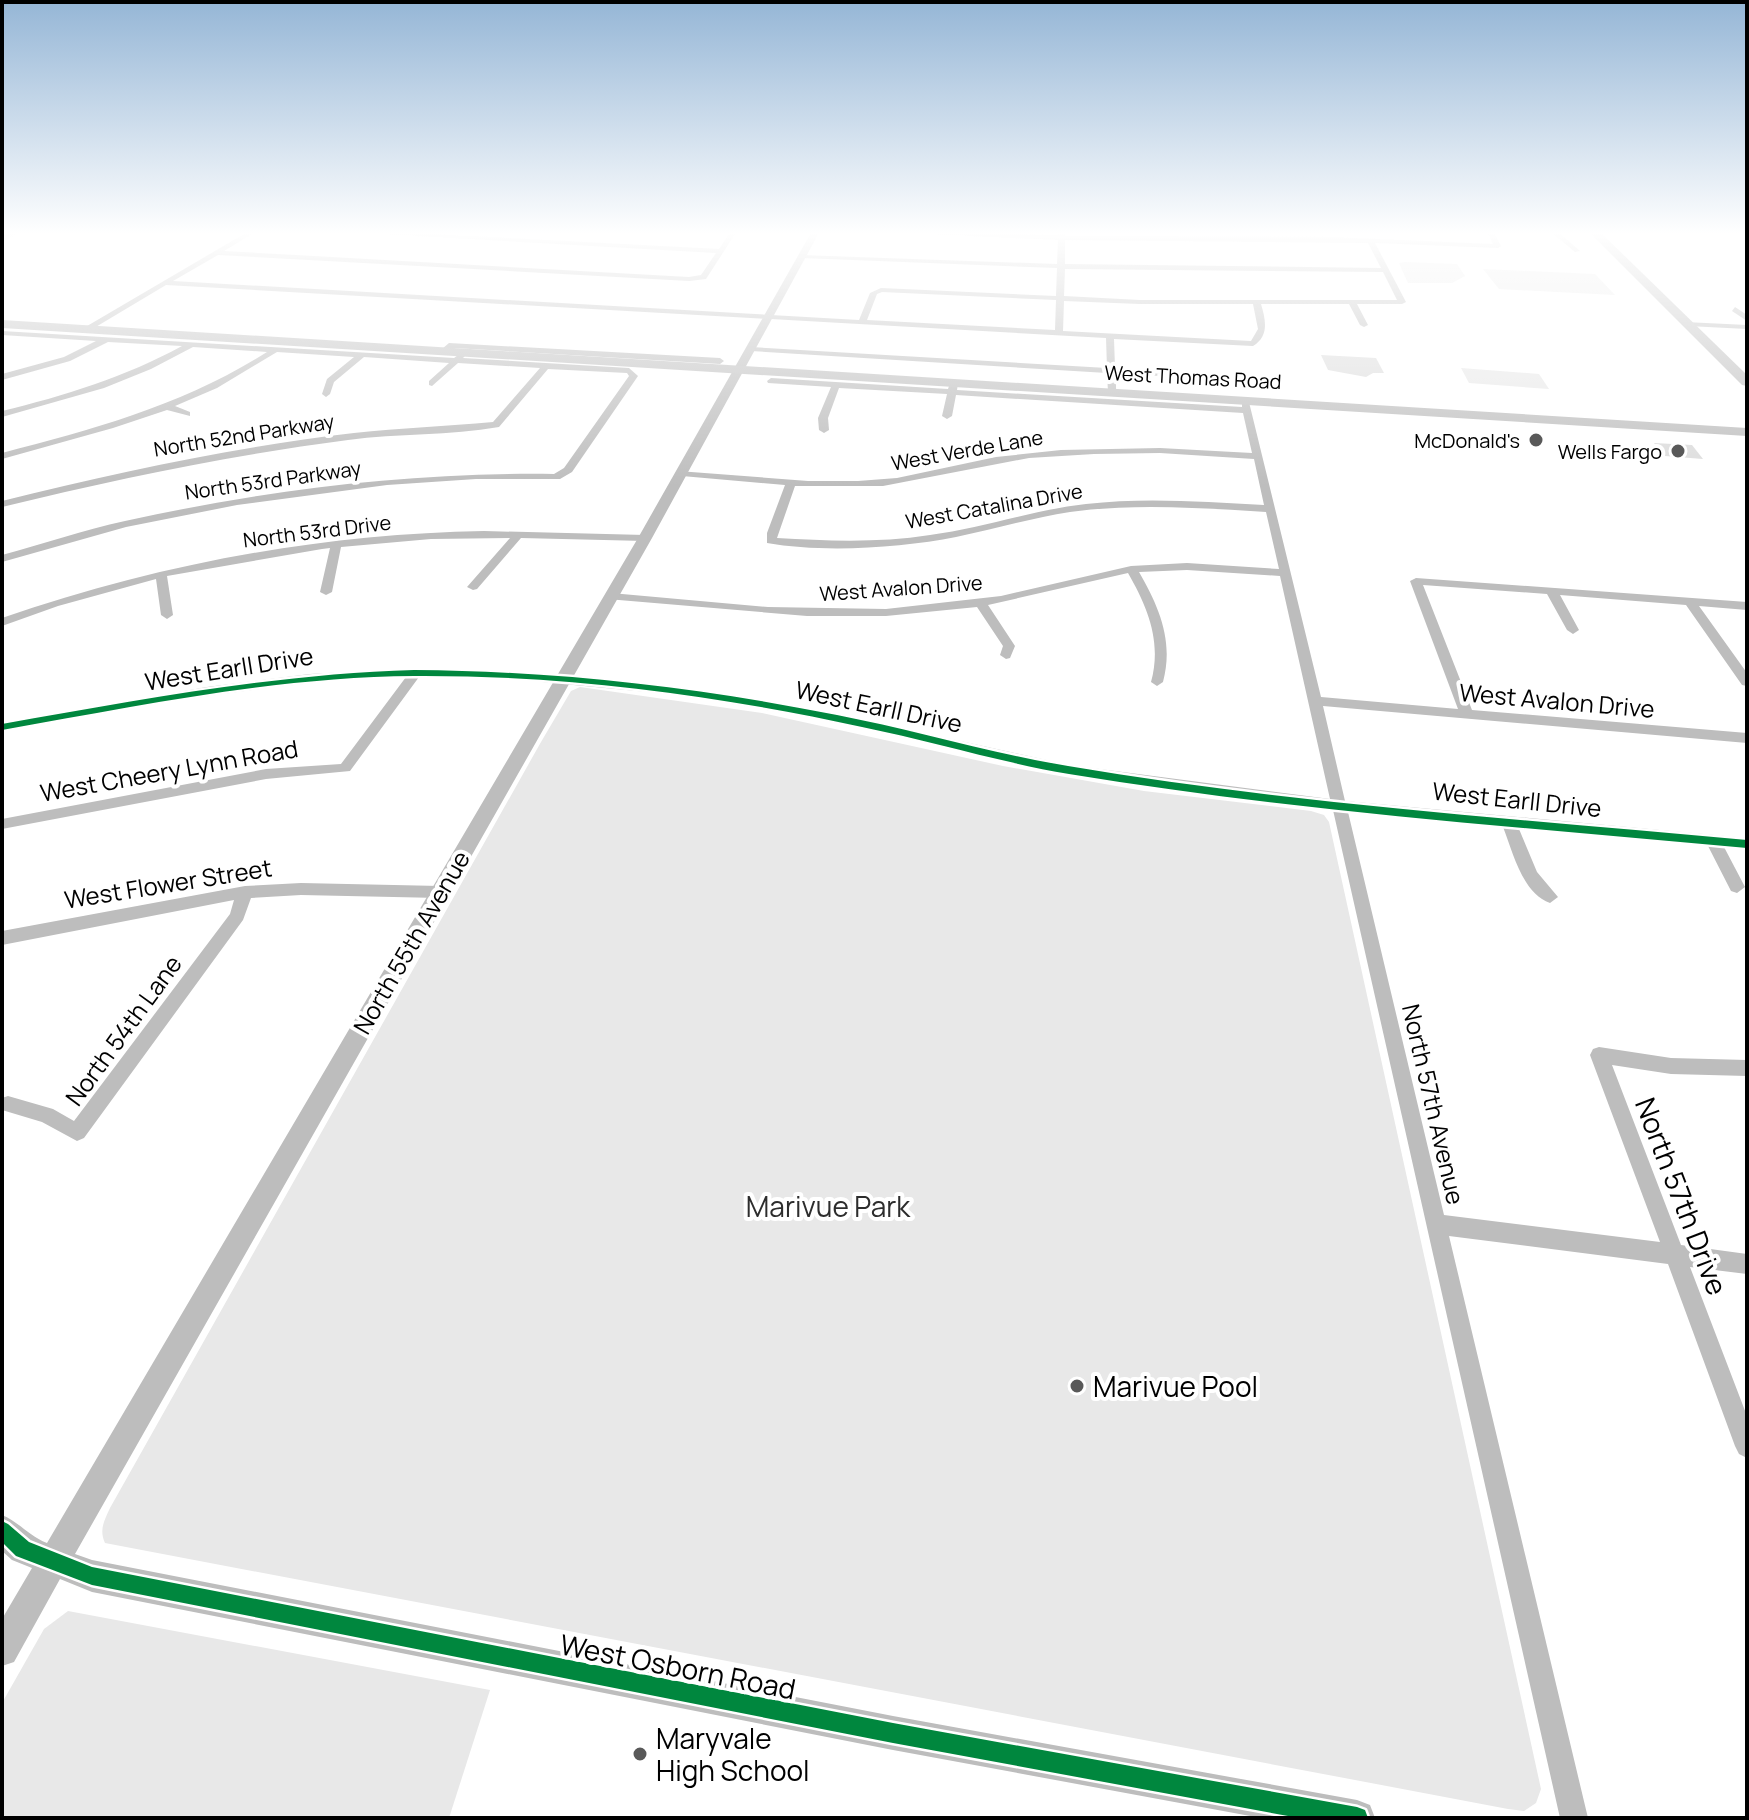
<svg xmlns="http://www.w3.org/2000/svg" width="1749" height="1820" viewBox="0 0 1749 1820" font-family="Manrope,sans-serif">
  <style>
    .green { fill: #e8e8e8 }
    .building { fill: #dcdcdc }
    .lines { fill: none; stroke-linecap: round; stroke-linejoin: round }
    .primary-casing { stroke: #dbdbdb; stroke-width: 4 }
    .minor { fill: #bdbdbd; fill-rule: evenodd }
    .tertiary { fill: #bdbdbd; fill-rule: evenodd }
    .secondary { fill: #bfbfbf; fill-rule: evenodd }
    .primary { fill: #bdbdbd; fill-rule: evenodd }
    .cycleway-casing { stroke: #fff; stroke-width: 5 }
    .cycleway { fill: #00873e; fill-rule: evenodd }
    .poi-dot { fill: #595959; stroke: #fff; stroke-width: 3 }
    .labels { text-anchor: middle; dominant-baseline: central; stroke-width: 8; stroke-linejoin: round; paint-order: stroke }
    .far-street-label { font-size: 20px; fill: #000; stroke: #fff }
    .far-poi-label { font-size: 20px; fill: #000; stroke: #fff; text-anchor: end }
    .street-label { font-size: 24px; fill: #000; stroke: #fff }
    .near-street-label { font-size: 28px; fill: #000; stroke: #fff }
    .near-park-label { font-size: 28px; fill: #2d2d2d; stroke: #fff }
    .near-poi-label { font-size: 28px; fill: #000; stroke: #fff; text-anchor: start }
  </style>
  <rect width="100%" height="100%" fill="#fff"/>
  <g class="green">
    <polygon points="1405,262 1457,264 1465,276 1452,283 1408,283 1399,263"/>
    <polygon points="1483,269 1595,274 1615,295 1499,289"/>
    <polygon points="1461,368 1539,374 1549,389 1469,383"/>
    <path d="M580,687L762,713L1003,766L1144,791L1311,811L1324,815L1329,822L1541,1789L1536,1803L1524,1811L1508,1809L105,1543C99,1530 104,1521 110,1508L541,742L571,691Z"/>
    <polygon points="68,1611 490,1690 449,1818 2,1818 2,1703 44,1629"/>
  </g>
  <g class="building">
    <polygon points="1321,355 1376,358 1384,373 1373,373 1366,377 1328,370"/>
    <polygon points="1654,443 1692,445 1703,459 1665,456"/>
  </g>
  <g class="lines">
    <g class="primary-casing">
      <polygon id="primary" points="5,231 19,231 2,240 2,233"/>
    </g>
    <g class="minor">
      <path d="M249,231H257L224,251L689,277L701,275L716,253L330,231H375L719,249L731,231H737L706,279L689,281L218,255L173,281L859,320L870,293L881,288L1056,296L1057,268L802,258L800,255L1057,264L1058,240L866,231L1058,235L1059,231H1065V236L1331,237L1493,244L1487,231H1493L1501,246L1498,248L1375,243L1406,302L1402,304H1357L1368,325L1364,327L1360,325L1349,304H1261C1266,321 1269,336 1253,346L1114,339L1115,368L1220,374L1238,381L1234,384L1219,380L1116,373V392L1112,395L1108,392L1107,373L751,351L747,349L751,347L1107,368L1106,338L166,285L89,331L82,329ZM1065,240L1368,243L1381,268L1065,264ZM1065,269L1383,272L1397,300H1140L1064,296ZM882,292L1056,300L1055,330L867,320L877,294ZM1064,301L1140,304H1253L1258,329L1251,341L1063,331Z"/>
      <polygon points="1550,231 1557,231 1580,251 1575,252"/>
      <polygon points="1735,307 1747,315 1747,321 1732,311"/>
      <polygon points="1685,322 1747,325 1747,329 1688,326"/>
      <path d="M2,331L454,358L461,353L465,356L463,358L629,368L638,376L572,472L560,479H476L387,485L237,505L126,527L2,562V555C43,544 84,530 125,521C266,490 410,472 554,474L564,468L629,376L627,373L548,369L499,427C450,436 398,433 348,440C231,455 116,479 2,507V501C118,472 235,447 354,433C400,428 447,426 493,422L540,368L458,363L432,386L429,385V381L449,363L364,357L334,382L330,394L326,397L322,394L327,379L354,357L277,352L217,388L175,406L190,412V416L167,410L113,428L2,459V453C95,429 186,404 267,352L193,347L151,369L104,388L2,417V411C64,396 125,377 182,346L108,342L70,361L2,380V374L64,357L96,341L2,335Z"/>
      <polygon points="449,343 720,358 724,361 720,364 454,348 448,353 442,353 442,349"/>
      <path d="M771,378L948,389L950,383L954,380L958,383L957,390L1242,407V398H1248L1321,697L1458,709L1410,581L1416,578L1747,602V610L1699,606L1747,673V686L1742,685L1686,605L1560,595L1579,630L1573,634L1567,630L1547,594L1423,585L1472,710L1747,733V743L1323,706L1345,801L1747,838V850L1724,847L1745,887L1737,893L1731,891L1708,846L1519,829L1537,872L1558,897L1550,903C1522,893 1513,852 1503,827L1348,812L1444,1215L1660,1242L1590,1055L1593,1049L1599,1047L1671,1058L1747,1060V1076L1671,1074L1612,1065L1681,1245L1747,1254V1274L1690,1267L1747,1416V1458L1739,1454L1735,1446L1668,1264L1449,1236L1588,1818H1560L1333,810L1069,775L836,722L679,695L521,680L419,677L350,771L266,779L2,829V819L266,769L341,764L406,677C269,681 136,708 2,731V723L207,687L310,674L416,668L521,672L626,681L731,695L865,720L1069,765L1330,799L1280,576L1187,570L1139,572C1159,607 1174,641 1163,682L1157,686L1151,682C1162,642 1148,608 1128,573L988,605L1015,646L1010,658L1006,659L1000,655L1003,646L977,607L886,616H807L607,599L605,597L611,593L768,607L886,609L1001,596L1131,566L1187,563L1279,569L1266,512C1201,508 1135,503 1070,512C1032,518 994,529 956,537C901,548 823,553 767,543V533L785,485L682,476L678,475V471L808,481H858L897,478L996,457L1061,450L1160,448L1252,453L1243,413L956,395L952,416L947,419L942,416L947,394L839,388L828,418L829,430L824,433L819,430L818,418L831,387L768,383L767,381ZM1160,453L1254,459L1264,505C1205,502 1146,497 1086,504C1033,510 983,528 930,535C879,543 828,541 777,538L795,486H883L1029,458L1094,454Z"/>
      <path d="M484,531L645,535L650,538L645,541L521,538L477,589L473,590L467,587L510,538L431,539L341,547L332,592L326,595L320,592L330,548L322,549L167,576L173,615L167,619L161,615L156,579L58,606L2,626V618C158,564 320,534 484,531Z"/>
      <polygon points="301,883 440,886 448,892 440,898 301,895 251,898 243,920 84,1138 77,1141 42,1122 2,1110 2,1098 8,1096 53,1109 74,1121 230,914 234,900 2,945 2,931 245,886"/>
    </g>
    <path class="tertiary" d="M812,231H820L652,538L75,1554L92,1560L893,1716L1357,1800L1370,1805L1375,1818H1261L893,1750L92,1592L60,1579L14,1662L2,1666V1619L32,1568L12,1560L2,1551V1515C19,1522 29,1536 47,1543L638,538Z"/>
    <g class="secondary">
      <polygon points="1588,231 1599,231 1747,375 1747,386 1742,385"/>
      <polygon points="2,320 1747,428 1747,436 2,328"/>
    </g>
    <use href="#primary" class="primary"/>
    <g class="cycleway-casing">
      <g id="cycleway">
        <path d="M414,670C557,671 697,687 837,715C914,730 990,753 1068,766C1292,804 1521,819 1747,840V848C1521,827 1293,811 1069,774C999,762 931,741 862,727C715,695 565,675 414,676C275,677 138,706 2,730V724C139,700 275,674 414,670Z"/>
        <polygon points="2,1521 8,1524 29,1542 92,1567 893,1723 1357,1807 1365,1810 1368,1818 1299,1818 893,1743 92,1585 16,1556 2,1542"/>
      </g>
    </g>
    <use href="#cycleway" class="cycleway"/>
  </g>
  <linearGradient id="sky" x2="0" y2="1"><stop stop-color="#95b6d6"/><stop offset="0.48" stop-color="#fff"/><stop offset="1" stop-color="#fff" stop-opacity="0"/></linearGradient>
  <rect width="1749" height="486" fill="url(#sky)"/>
  <g class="poi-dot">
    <circle cx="1536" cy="440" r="8"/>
    <circle cx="1678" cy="451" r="8"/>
    <circle cx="1077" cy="1386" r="8"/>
    <circle cx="640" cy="1754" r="8"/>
  </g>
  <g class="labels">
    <g class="far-street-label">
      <text transform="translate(1193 377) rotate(3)">West Thomas Road</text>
      <text transform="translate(244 435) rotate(-9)">North 52nd Parkway</text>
      <text transform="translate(967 450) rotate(-10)">West Verde Lane</text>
      <text transform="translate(273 480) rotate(-8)">North 53rd Parkway</text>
      <text transform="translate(994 506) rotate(-10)">West Catalina Drive</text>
      <text transform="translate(317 531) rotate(-7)">North 53rd Drive</text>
      <text transform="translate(901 588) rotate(-4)">West Avalon Drive</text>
    </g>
    <g class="far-poi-label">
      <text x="1520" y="440">McDonald's</text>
      <text x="1662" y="451">Wells Fargo</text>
    </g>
    <g class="street-label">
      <text transform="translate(229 668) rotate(-9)">West Earll Drive</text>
      <text transform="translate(1557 700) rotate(5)">West Avalon Drive</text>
      <text transform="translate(879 706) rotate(12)">West Earll Drive</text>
      <text transform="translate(169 770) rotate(-10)">West Cheery Lynn Road</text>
      <text transform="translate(1517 799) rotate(6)">West Earll Drive</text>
      <text transform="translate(168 883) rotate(-9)">West Flower Street</text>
      <text transform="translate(411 942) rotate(-60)">North 55th Avenue</text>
      <text transform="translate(123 1030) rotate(-54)">North 54th Lane</text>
      <text transform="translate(1434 1104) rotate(77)">North 57th Avenue</text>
    </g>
    <g class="near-street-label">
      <text transform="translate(1682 1196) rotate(69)">North 57th Drive</text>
      <text transform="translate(678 1666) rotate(11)">West Osborn Road</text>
    </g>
    <g class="near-park-label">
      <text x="828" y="1206">Marivue Park</text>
    </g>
    <g class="near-poi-label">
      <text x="1093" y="1386">Marivue Pool</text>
      <text x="656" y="1738">Maryvale<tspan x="656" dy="32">High School</tspan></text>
    </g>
  </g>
  <rect width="1749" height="1820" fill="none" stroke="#000000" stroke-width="8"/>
</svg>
